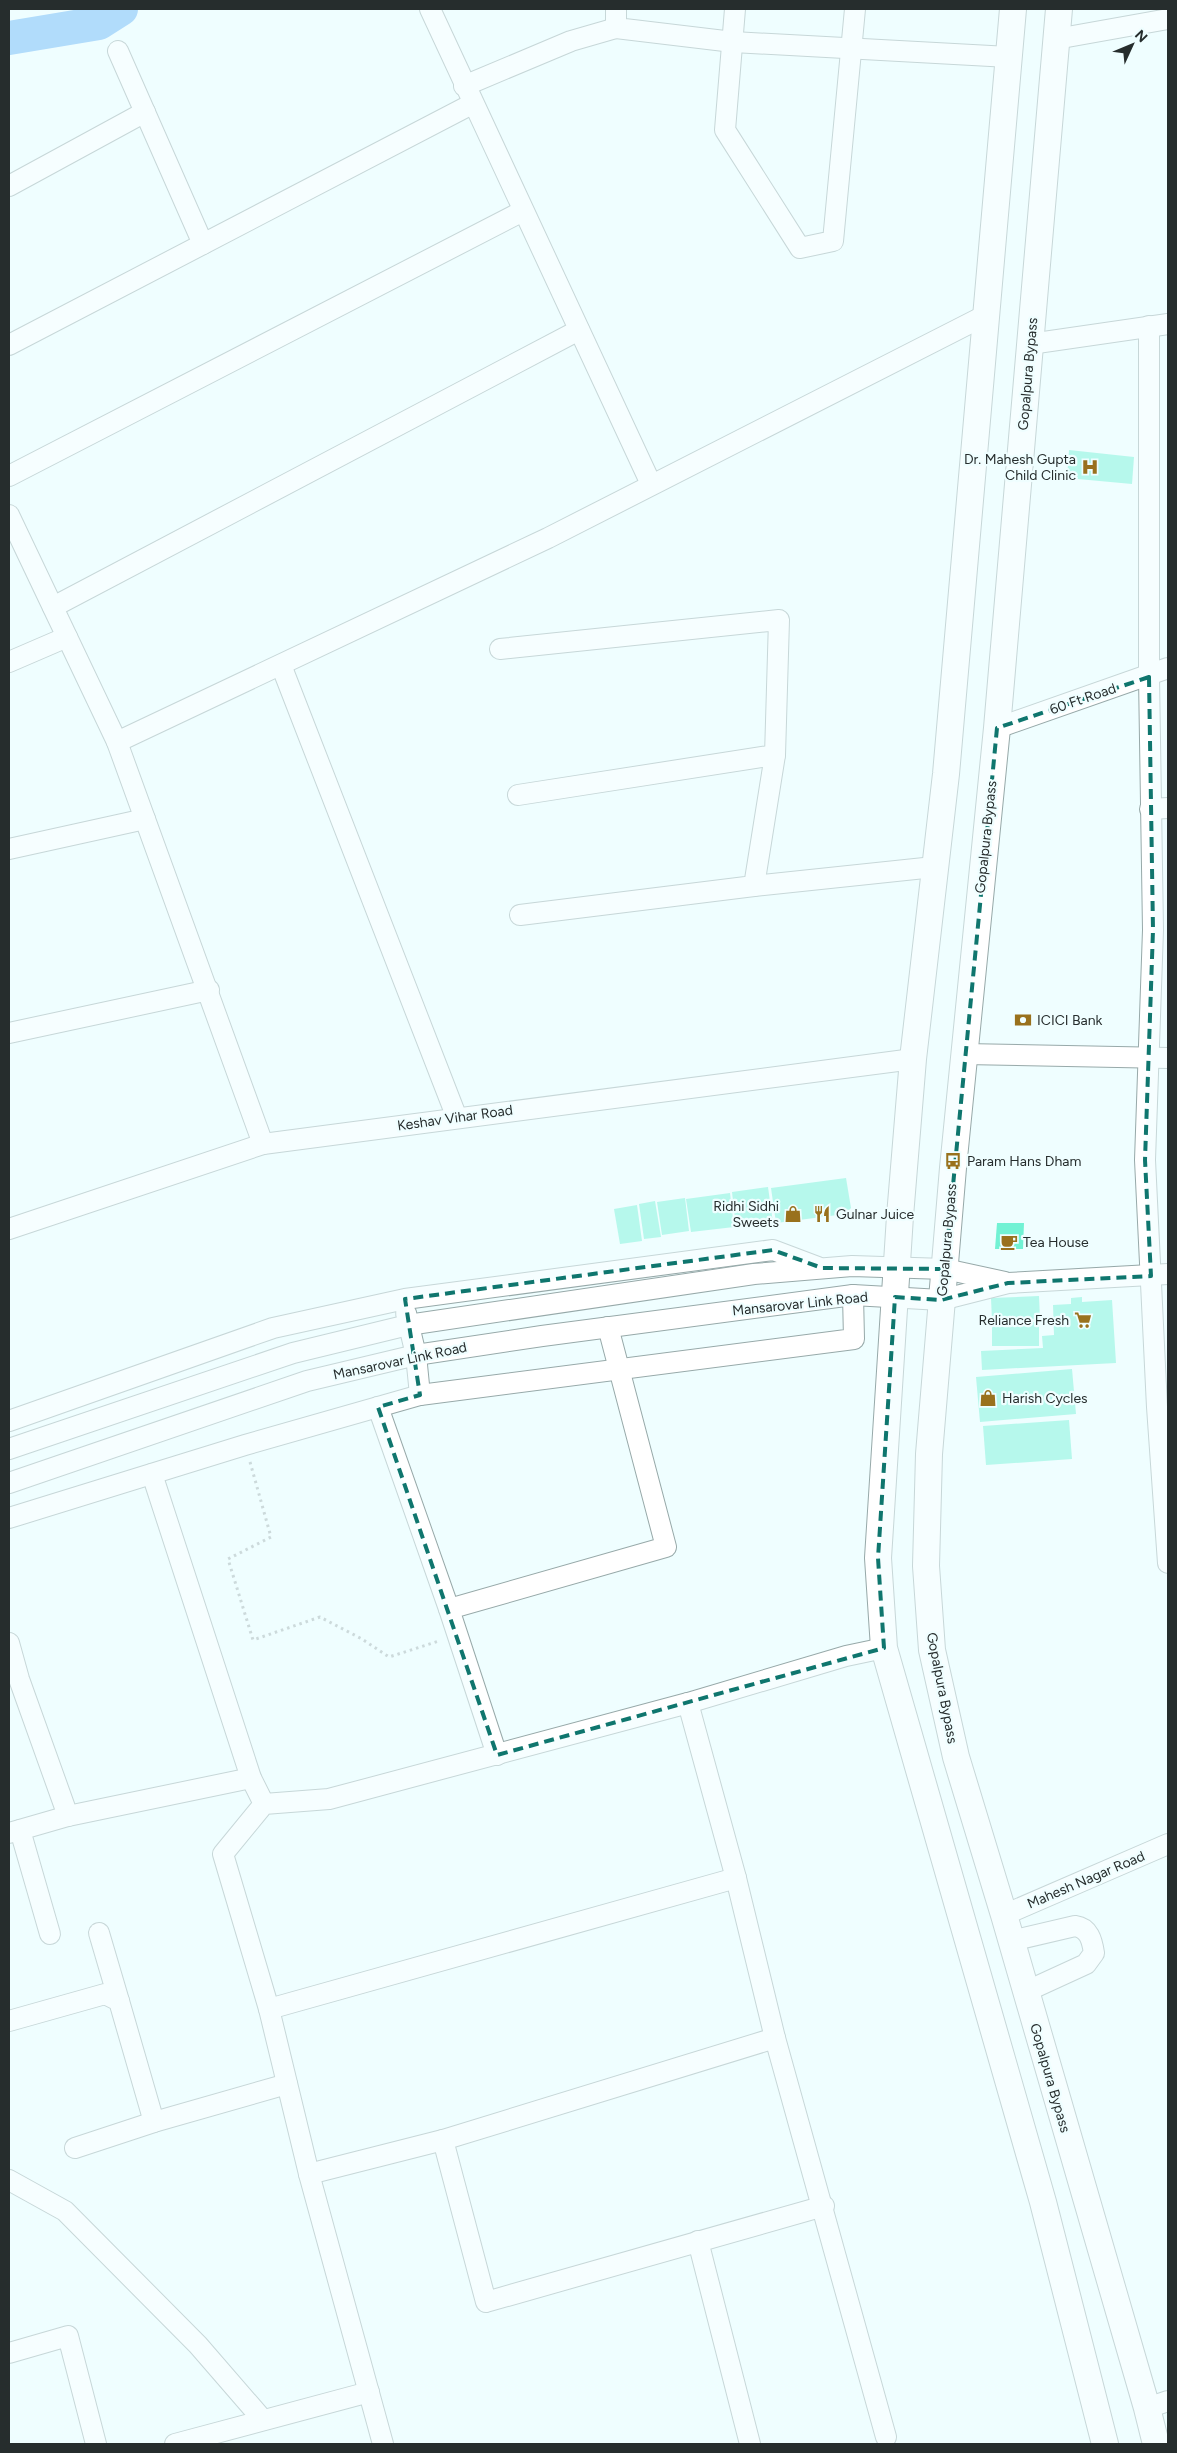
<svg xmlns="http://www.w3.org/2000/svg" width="1177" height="2453" viewBox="0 0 1177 2453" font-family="Figtree,sans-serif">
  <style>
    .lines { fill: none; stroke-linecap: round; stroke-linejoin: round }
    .river { stroke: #67b3f5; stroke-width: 34 }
    .building { fill: #72f2d4 }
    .minor-casing { stroke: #97a9a9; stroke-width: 22 }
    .major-casing { stroke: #97a9a9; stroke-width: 28 }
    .path { stroke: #a3afb0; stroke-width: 3; stroke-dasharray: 2.5 4; stroke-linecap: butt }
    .minor { stroke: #fff; stroke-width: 20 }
    .major { stroke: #fff; stroke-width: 26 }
    .marked { fill: none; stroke: #0f766e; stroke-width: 4; stroke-dasharray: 10 6; stroke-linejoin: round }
    .labels { text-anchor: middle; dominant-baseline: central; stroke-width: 4.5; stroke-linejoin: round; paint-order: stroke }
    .street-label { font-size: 14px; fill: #262d2d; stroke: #effeff }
    .poi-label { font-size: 14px; fill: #262d2d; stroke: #effeff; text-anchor: start }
  </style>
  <rect width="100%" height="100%" fill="#effeff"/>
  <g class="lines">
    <polyline class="river" points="9,38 99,23 121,9"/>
  </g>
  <g class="building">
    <polygon points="1069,450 1134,457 1132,484 1067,478"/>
    <polygon points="846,1178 851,1208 845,1214 776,1223 771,1188"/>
    <polygon points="768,1187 773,1223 736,1227 732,1192"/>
    <polygon points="730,1193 734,1227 691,1232 686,1199"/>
    <polygon points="685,1198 689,1231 662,1235 657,1202"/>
    <polygon points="655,1201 661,1237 644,1239 639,1204"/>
    <polygon points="637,1205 642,1241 620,1244 614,1209"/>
    <polygon points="997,1223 1024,1223 1023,1249 995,1249"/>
    <polygon points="1039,1296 1040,1319 992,1321 991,1298"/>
    <polygon points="1082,1297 1082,1302 1112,1300 1116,1363 982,1370 981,1351 1043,1348 1042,1336 1054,1335 1053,1305 1071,1304 1071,1298"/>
    <rect x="992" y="1322" width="47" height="24"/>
    <polygon points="1072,1369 1076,1414 980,1422 976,1377"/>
    <polygon points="1069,1420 1072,1459 986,1465 983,1426"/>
  </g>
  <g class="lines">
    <g class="minor-casing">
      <g id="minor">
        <polyline points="430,9 651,484"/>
        <polyline points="616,9 616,28 733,42 1009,57"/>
        <polyline points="735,9 725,130 800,248 833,241 855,9"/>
        <polyline points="1056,39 1168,19"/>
        <polyline points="118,51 203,244"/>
        <polyline points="464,86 571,41 616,28"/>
        <polyline points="9,186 145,112"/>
        <polyline points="1149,326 1149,677 1153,930 1145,1160 1157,1407 1168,1563"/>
        <polyline points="1030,344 1168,324"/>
        <polyline points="9,345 472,104"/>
        <polyline points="9,476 523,211"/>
        <polyline points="9,515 117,742 548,538 986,315"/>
        <polyline points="53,607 579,330"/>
        <polyline points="500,649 779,620 775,755 518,795"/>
        <polyline points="9,662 67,637"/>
        <polyline points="281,665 457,1118"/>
        <polyline points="997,728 1168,668"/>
        <polyline points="117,742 263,1144"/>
        <polyline points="1150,809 1168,808"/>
        <polyline points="9,849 145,819"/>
        <polyline points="754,886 934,867"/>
        <polyline points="520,915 754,886 775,755"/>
        <polyline points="9,1033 209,990"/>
        <polyline points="964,1054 1168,1058"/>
        <polyline points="9,1229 263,1144 913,1059"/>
        <polyline points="406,1313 416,1355 420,1395"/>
        <polyline points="378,1407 449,1609 497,1755"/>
        <polyline points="9,1421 273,1328 405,1299 773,1250 818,1267"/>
        <polyline points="9,1449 293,1353 408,1325 754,1274 852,1266 945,1269 1005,1282"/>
        <polyline points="152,1474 251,1778 264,1804"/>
        <polyline points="9,1483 307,1381 416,1355 542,1336 853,1295 941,1300 1008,1283 1168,1274"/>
        <polyline points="9,1518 245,1445 420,1395 854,1339 853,1295"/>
        <polyline points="449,1609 666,1547 608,1327"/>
        <polyline points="9,1643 19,1679 68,1816"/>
        <polyline points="688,1703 736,1878 775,2038 886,2437"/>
        <polyline points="20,1830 50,1934"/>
        <polyline points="9,1833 68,1816 251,1778"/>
        <polyline points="1004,1915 1168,1844"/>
        <polyline points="99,1933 119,2001"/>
        <path d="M1011,1941L1075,1926C1089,1928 1092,1940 1094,1953L1086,1964L1025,1992"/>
        <polyline points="269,2009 736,1878"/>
        <polyline points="9,2021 105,1994 119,2001 154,2122"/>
        <polyline points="443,2140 486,2302 824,2206"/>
        <polyline points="75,2148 154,2122 287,2084"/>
        <polyline points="309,2174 443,2140 775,2038"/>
        <polyline points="9,2180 65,2211 198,2345 263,2420"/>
        <polyline points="698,2241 750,2444"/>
        <polyline points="9,2353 68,2336 96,2444"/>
        <polyline points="1147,2408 1168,2401"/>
        <polyline points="175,2444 369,2392"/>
        <polyline points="383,2444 309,2174 269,2009 223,1854 264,1804 329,1799 688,1703 846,1656 884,1648"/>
      </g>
    </g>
    <g class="major-casing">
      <g id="major">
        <polyline points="1013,9 946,774 913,1059 900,1216 878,1558 884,1648 1043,2202 1105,2444"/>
        <polyline points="1059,9 997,728 953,1168 929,1454 926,1566 932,1650 956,1757 1004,1915 1147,2408 1156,2444"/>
      </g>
    </g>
    <polyline class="path" points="250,1462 271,1537 228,1559 253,1640 320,1617 362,1639 389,1657 439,1641"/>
    <use href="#minor" class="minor"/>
    <use href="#major" class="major"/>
  </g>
  <path d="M0 0H1177V2453H0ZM1149,677L1153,930L1145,1160L1151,1276L1008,1283L941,1300L895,1297L878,1558L884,1648L497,1755L378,1407L420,1395L405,1299L773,1250L822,1268L945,1269L997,728Z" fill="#effeff" fill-opacity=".55" fill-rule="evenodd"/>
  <path class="marked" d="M1149,677L1153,930L1145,1160L1151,1276L1008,1283L941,1300L895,1297L878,1558L884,1648L497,1755L378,1407L420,1395L405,1299L773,1250L822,1268L945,1269L997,728Z"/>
  <defs>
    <g id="hospital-bare" transform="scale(1.35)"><path d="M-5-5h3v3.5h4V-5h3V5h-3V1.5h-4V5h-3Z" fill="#99711d" stroke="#effeff" stroke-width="2.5" paint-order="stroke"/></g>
    <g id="bank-bare" transform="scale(1.35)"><path d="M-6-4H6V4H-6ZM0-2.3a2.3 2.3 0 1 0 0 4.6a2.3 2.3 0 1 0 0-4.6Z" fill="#99711d" stroke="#effeff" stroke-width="2.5" paint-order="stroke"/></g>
    <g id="bus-bare" transform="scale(1.35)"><path d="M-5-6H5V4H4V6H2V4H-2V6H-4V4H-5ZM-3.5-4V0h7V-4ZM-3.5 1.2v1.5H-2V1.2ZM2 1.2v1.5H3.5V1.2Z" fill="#99711d" stroke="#effeff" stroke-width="2.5" paint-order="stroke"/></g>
    <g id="shop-bare" transform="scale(1.35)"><path d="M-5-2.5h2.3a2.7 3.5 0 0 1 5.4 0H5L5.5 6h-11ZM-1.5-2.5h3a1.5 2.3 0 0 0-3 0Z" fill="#99711d" stroke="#effeff" stroke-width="2.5" paint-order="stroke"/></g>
    <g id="restaurant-bare" transform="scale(1.35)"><path d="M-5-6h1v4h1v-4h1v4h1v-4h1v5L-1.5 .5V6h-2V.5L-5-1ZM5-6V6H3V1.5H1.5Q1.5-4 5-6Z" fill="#99711d" stroke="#effeff" stroke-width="2.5" paint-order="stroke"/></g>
    <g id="cafe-bare" transform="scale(1.35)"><path d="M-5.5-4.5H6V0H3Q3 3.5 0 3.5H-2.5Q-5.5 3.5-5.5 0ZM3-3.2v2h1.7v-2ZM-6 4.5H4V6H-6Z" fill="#99711d" stroke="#effeff" stroke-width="2.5" paint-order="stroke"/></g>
    <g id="supermarket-bare" transform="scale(1.35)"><path d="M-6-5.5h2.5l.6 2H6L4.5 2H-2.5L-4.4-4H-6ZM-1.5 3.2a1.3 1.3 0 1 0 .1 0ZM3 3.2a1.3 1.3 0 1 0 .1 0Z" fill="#99711d" stroke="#effeff" stroke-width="2.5" paint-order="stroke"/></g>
  </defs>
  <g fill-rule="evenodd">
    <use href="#hospital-bare" x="1090" y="467"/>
    <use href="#bank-bare" x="1023" y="1020"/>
    <use href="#bus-bare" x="953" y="1161"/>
    <use href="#shop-bare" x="793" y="1214"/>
    <use href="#restaurant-bare" x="822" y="1214"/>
    <use href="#cafe-bare" x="1009" y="1242"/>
    <use href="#supermarket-bare" x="1083" y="1320"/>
    <use href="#shop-bare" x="988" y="1398"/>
  </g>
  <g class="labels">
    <g class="street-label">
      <text transform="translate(1028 374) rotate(-85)">Gopalpura Bypass</text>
      <text transform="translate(1083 699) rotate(-19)">60 Ft Road</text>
      <text transform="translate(986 837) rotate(-84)">Gopalpura Bypass</text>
      <text transform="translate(455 1118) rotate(-8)">Keshav Vihar Road</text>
      <text transform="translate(947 1240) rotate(-85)">Gopalpura Bypass</text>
      <text transform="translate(800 1304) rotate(-6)">Mansarovar Link Road</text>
      <text transform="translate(400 1361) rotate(-12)">Mansarovar Link Road</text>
      <text transform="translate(942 1688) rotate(79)">Gopalpura Bypass</text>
      <text transform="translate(1086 1880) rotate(-23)">Mahesh Nagar Road</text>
      <text transform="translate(1050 2078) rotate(74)">Gopalpura Bypass</text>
    </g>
    <g class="poi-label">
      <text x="1076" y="459" text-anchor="end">Dr. Mahesh Gupta<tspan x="1076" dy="16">Child Clinic</tspan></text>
      <text x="1037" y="1020">ICICI Bank</text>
      <text x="967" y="1161">Param Hans Dham</text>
      <text x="779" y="1206" text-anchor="end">Ridhi Sidhi<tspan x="779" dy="16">Sweets</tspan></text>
      <text x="836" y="1214">Gulnar Juice</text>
      <text x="1023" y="1242">Tea House</text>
      <text x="1069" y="1320" text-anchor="end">Reliance Fresh</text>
      <text x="1002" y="1398">Harish Cycles</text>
    </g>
  </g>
  <rect width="1177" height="2453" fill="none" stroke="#262d2d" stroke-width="20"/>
  <g transform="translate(1132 45) rotate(46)" stroke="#effeff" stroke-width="4" paint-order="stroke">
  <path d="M0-4L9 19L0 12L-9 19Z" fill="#262d2d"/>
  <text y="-8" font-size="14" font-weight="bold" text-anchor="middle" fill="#262d2d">N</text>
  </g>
</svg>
